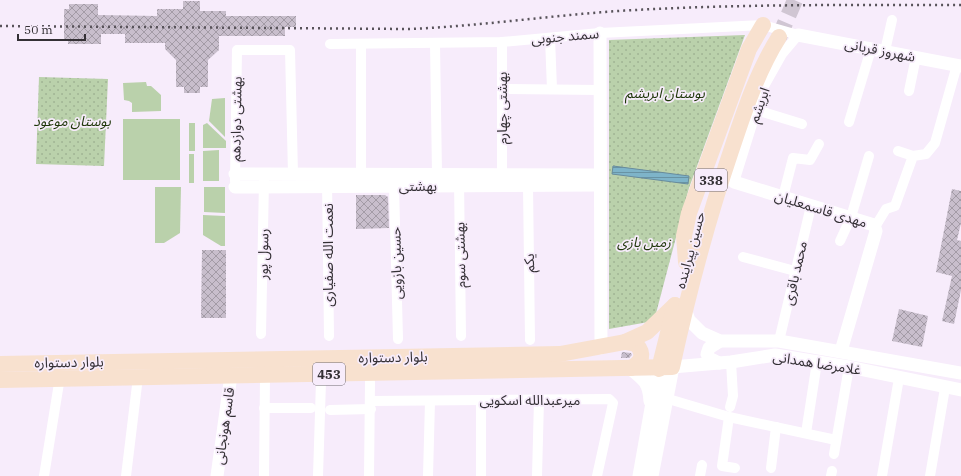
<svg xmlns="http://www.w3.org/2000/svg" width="961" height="476" viewBox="0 0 961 476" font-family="'IBM Plex Serif','Noto Sans Arabic',serif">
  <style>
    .grass { fill: #bad1ab }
    .park { fill: url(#park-dots) }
    .water { fill: url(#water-rules); stroke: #688c9d }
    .building { fill: url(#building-cross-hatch) }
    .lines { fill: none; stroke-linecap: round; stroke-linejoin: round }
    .primary-tunnel { stroke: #d0c6d3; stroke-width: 16; stroke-dasharray: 16 8; stroke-linecap: butt }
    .minor { stroke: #fff; stroke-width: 10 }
    .tertiary { stroke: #fff; stroke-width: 13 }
    .secondary { stroke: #fff; stroke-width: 15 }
    .primary { stroke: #f8e1cf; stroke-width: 16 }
    .rail { stroke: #58535a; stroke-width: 2.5; stroke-dasharray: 2 4; stroke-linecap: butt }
    .labels { text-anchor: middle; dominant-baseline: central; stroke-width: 3.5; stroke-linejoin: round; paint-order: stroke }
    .shield { fill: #f7ecfb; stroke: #6e6870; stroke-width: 1 }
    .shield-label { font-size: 13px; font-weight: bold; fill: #343035 }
    .street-label { font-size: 14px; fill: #343035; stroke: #f7ecfb }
    .park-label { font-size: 14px; font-style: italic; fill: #1e3609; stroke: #f7ecfb }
  </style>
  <defs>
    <pattern id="park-dots" width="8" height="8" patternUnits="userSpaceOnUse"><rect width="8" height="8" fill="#bad1ab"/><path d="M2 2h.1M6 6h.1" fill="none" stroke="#a0b494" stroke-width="1.8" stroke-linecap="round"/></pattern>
    <pattern id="water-rules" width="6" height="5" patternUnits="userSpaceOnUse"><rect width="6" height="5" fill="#7eb4c9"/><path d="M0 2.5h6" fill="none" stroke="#6893a4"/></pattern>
    <pattern id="building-cross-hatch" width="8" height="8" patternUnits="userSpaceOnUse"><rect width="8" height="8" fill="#c8becc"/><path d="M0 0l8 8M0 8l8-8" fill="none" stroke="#a39ba6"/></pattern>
  </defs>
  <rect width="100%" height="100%" fill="#f7ecfb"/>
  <g class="grass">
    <polygon points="146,82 147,86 151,86 161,95 161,111 132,112 132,103 129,101 124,100 123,83"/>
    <polygon points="225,98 225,137 209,121 212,99"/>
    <rect x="123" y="119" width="57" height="61"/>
    <rect x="189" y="123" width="6" height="28"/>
    <polygon points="207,123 226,141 226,148 203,148 203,125"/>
    <polygon points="219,150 219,181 203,181 203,151"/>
    <rect x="189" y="154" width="5" height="29"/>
    <polygon points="155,187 181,187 180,233 164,243 155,243"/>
    <polygon points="204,187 225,187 225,213 204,212"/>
    <polygon points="203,215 225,216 225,246 221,246 203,235"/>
  </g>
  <g class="park">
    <polygon points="745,35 689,188 654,321 609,329 609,40"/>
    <polygon points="39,77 108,79 104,166 36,164"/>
  </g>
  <polygon class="water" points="613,166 689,176 688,184 612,174"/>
  <g class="building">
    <polygon points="183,1 200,1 200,11 226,11 226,16 296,16 296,27 285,27 285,36 219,36 219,50 208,60 208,87 200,87 200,93 184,93 184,87 176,87 176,60 165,49 165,43 125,43 125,34 101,34 101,44 68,44 68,41 64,41 64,9 69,9 69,4 98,4 98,15 157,16 157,9 183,9"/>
    <polygon points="952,189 961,191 961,223 957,240 961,241 961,290 954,324 942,321 952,276 936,272"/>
    <polygon points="356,195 385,195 388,197 389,228 356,229"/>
    <polygon points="202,250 226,250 226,318 201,318"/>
    <polygon points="899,309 928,316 922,347 892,341"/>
    <polygon points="622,352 631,353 632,355 629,358 621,358"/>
  </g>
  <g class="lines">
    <polyline class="primary-tunnel" points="779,37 795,0"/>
    <g class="minor">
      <polyline points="550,38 552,89"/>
      <polyline points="435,43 437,174"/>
      <polyline points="330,44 502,42 600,33 763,25 798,35 782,54 764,86 734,182"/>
      <polyline points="885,51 892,20"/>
      <polyline points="503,89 600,90"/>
      <polyline points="909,91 916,57"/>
      <polyline points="756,110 802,124"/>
      <polyline points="849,122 871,49"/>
      <polyline points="898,151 913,156"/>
      <polyline points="361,174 361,44"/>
      <polyline points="502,175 502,42"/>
      <polyline points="327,180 329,336"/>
      <polyline points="459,180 461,336"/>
      <polyline points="235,181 237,50 290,50 293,174"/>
      <polyline points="528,185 530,340"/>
      <polyline points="394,186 398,339"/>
      <polyline points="783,197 793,158 810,160 819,144"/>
      <polyline points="875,227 886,209 895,206 913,156 926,154 935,143 957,65"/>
      <polyline points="840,241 851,217 869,156"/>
      <polyline points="743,257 795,271"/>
      <polyline points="261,334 264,180"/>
      <polyline points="779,341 811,206"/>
      <polyline points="665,398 729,417 836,440"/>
      <polyline points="481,400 481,476"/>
      <polyline points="371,401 609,399 613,403 597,476"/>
      <polyline points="730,407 733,396 731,362"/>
      <polyline points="264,408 311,408"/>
      <polyline points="330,410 371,409"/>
      <polyline points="729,417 722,466 735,468"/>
      <polyline points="806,433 817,362"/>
      <polyline points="834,454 849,367"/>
      <polyline points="771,468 776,427"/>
      <polyline points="44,476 60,377"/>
      <polyline points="126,476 138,377"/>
      <polyline points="264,476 265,375"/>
      <polyline points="318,476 321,381"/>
      <polyline points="369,476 370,382"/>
      <polyline points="428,476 430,401"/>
      <polyline points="537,476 539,400"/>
      <polyline points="700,476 702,465"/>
      <polyline points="831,476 832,471"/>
      <polyline points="882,476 899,378"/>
      <polyline points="930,476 945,388"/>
    </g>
    <g class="tertiary">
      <polyline points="600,33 601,348"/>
      <polyline points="798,35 961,66"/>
      <polyline points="235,174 600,175"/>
      <polyline points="734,182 874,225 876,231 841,351"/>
      <polyline points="235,187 600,185"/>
      <polyline points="685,309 689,320 702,333 720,341 779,341 961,373"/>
      <polyline points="719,363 709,358 707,354 709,348 720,341"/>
      <polyline points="672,367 731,362 775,355 849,367 961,390"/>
      <polyline points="217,476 231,375"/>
    </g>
    <g class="secondary">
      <path d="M631,368C645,379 650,383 651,401"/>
      <polyline points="640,476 659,369"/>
      <polyline points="651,476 672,367"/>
    </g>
    <g class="primary">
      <polyline points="686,262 684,236 689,213 749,49 763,25"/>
      <path d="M625,342L636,344C645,354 642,362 631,368"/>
      <polyline points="0,364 560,354 625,342 647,332 675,305"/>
      <polyline points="659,369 675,305"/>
      <path d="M0,380L672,367C688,294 707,222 731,151C744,112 757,72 779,37"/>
    </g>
    <path class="rail" d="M0,26L409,29C484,26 559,14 635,10C743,4 852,5 961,5"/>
  </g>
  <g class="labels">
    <g class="shield">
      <rect x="695" y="169" width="32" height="22" rx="3"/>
      <rect x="313" y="363" width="32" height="22" rx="3"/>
    </g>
    <g class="shield-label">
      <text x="711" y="180">338</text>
      <text x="329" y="374">453</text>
    </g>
    <g class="street-label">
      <text transform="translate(565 36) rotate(-5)">سمند جنوبی</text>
      <text transform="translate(880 50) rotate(11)">شهروز قربانی</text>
      <text transform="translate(759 105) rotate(-70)">ابریشم</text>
      <text transform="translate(502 108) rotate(-90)">بهشتی چهارم</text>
      <text transform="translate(236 119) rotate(-89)">بهشتی دوازدهم</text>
      <text x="418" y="186">بهشتی</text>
      <text transform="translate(821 209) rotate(17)">مهدی قاسمعلیان</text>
      <text transform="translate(690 250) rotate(-75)">حسین پیراینده</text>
      <text transform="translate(263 254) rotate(-89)">رسول پور</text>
      <text transform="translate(328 255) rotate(-90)">نعمت الله صفیاری</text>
      <text transform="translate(460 255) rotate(-91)">بهشتی سوم</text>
      <text transform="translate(396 263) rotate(-91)">حسین بازویی</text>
      <text transform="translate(529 263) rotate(-91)">یکم</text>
      <text transform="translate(795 273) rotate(-77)">محمد باقری</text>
      <text transform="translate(393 357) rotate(-1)">بلوار دستواره</text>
      <text transform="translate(69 362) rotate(-1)">بلوار دستواره</text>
      <text transform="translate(817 363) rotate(9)">غلامرضا همدانی</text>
      <text x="530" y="400">میرعبدالله اسکویی</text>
      <text transform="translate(224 426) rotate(-82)">قاسم هونجانی</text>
    </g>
    <g class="park-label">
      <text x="665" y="93">بوستان ابریشم</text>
      <text x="72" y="121">بوستان موعود</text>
      <text x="644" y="242">زمین بازی</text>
    </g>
  </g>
  <path d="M18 34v6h67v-6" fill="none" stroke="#343035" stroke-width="2"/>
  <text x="24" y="34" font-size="12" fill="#343035" stroke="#f7ecfb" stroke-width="3" paint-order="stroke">50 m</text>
</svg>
